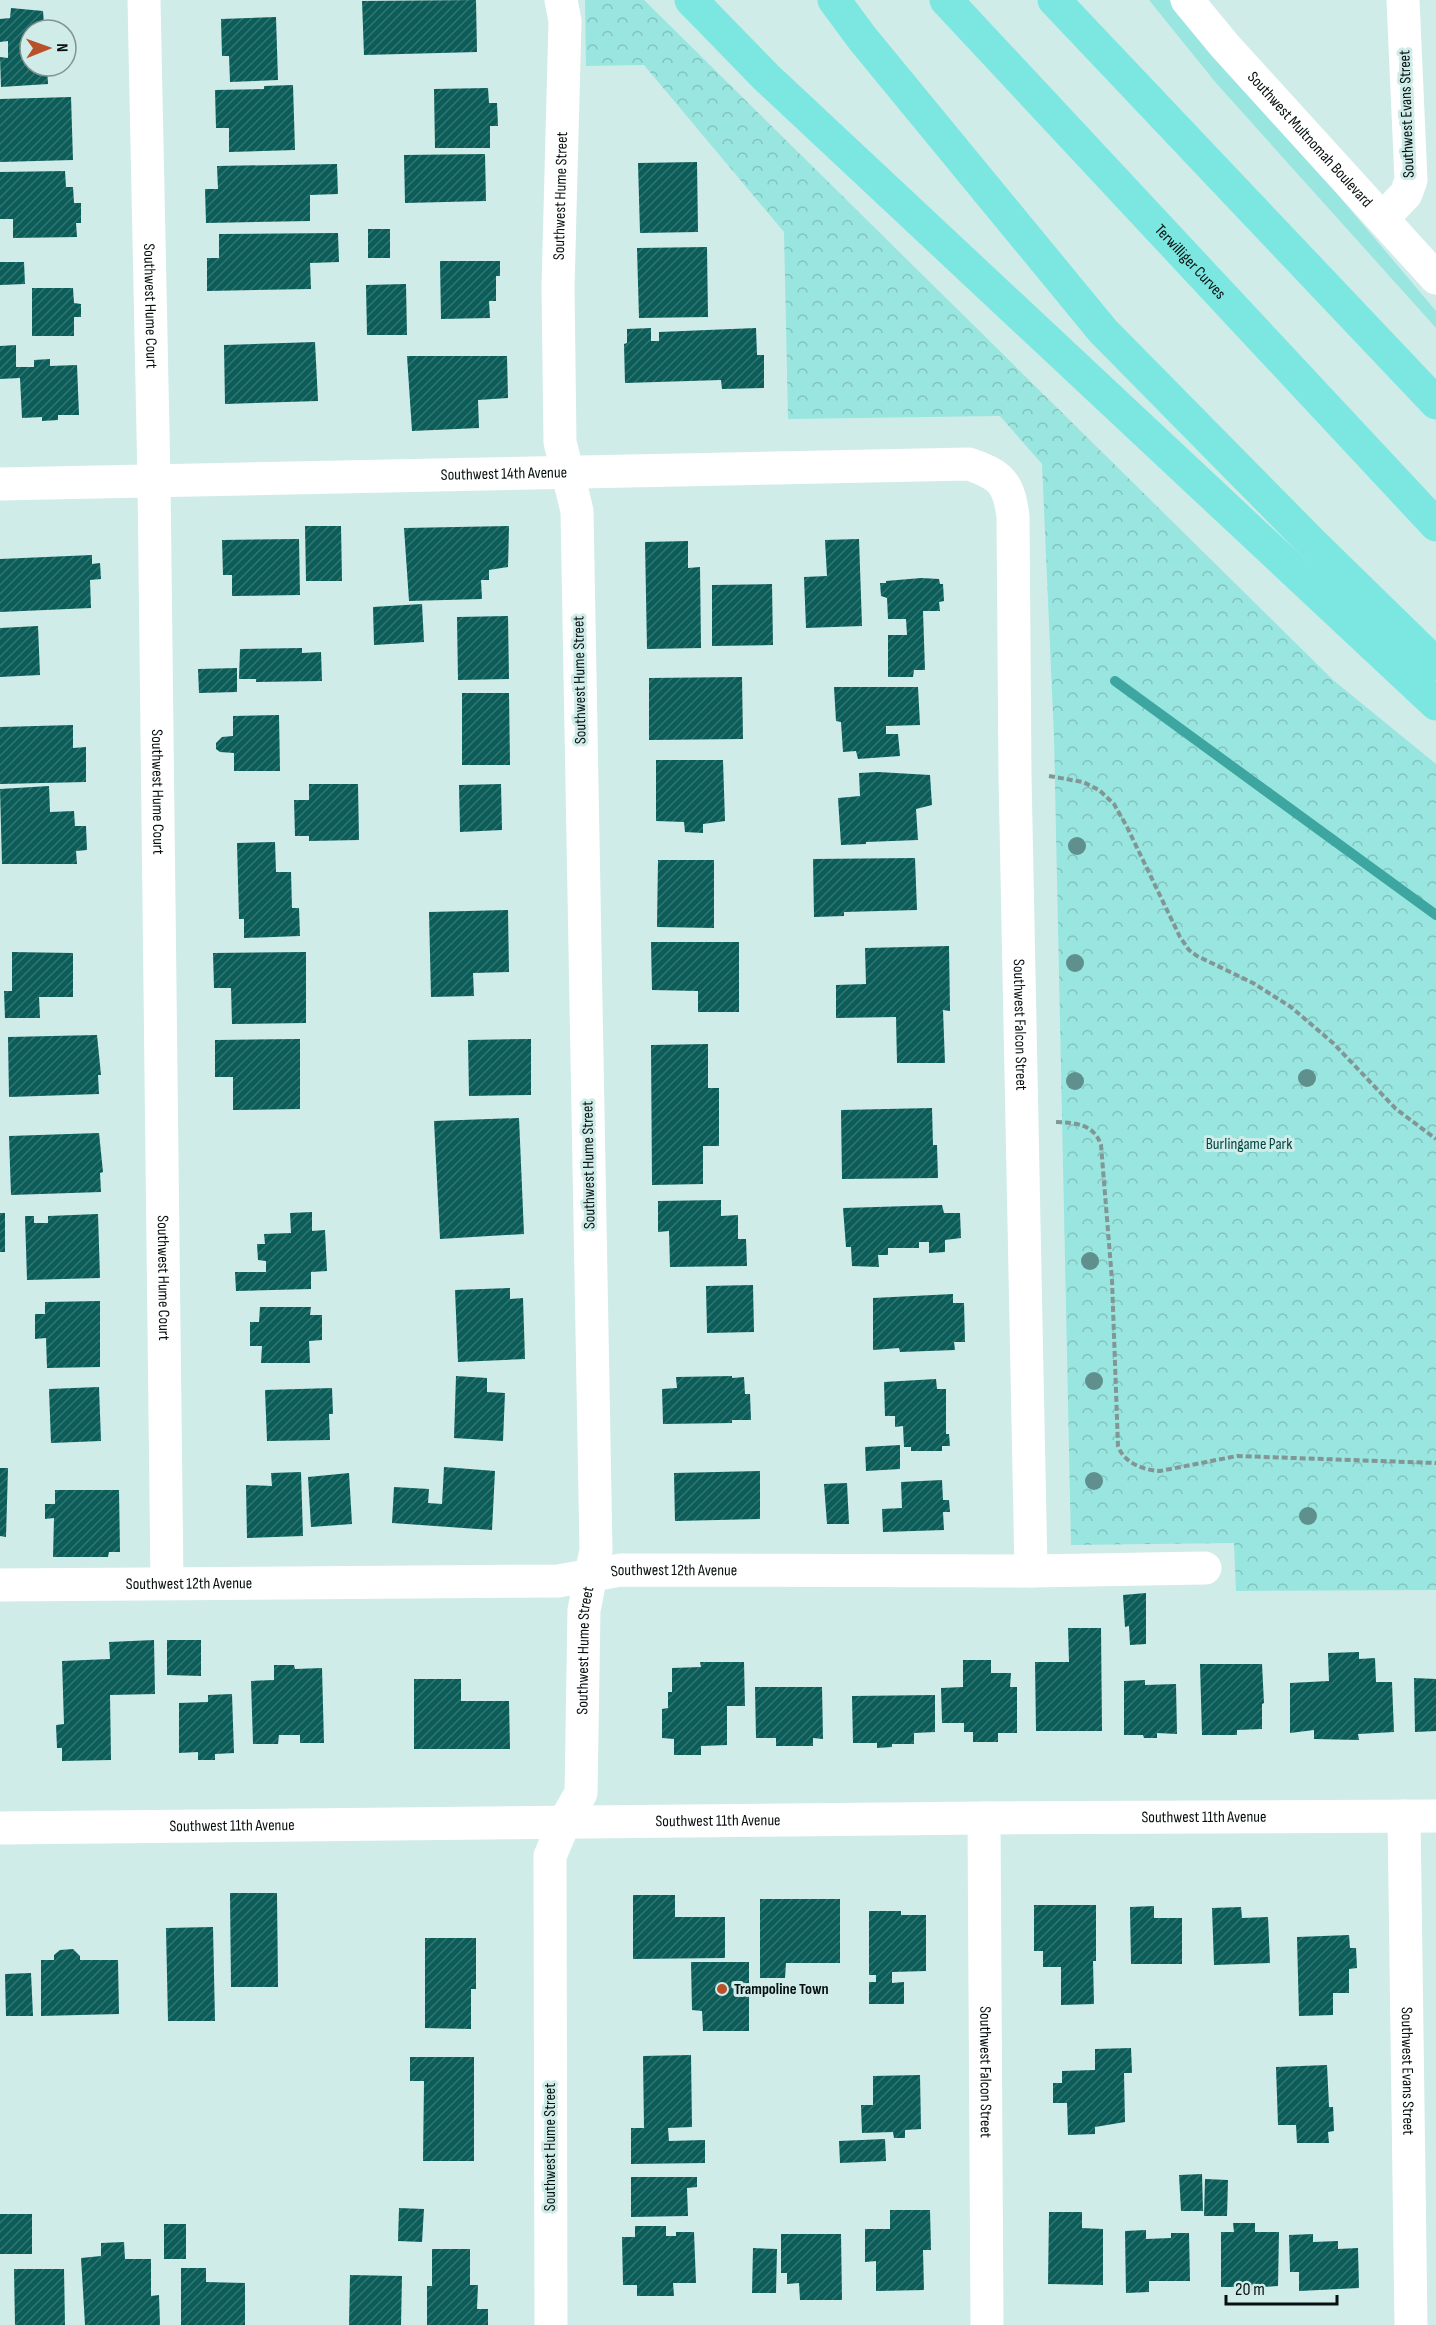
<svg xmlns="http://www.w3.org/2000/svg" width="1436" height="2325" viewBox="0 0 1436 2325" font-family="'Sofia Sans Condensed',sans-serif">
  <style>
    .grass { fill: #99e5df }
    .forest { fill: url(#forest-crowns) }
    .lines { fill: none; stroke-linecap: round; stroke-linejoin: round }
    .stream { stroke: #3da6a0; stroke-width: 10 }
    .building { fill: url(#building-hatch) }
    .path { stroke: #829795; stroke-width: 4; stroke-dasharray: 6 3; stroke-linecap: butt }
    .street { stroke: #fff; stroke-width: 33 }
    .highway { stroke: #7ce7e0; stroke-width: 33 }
    .tree { fill: #5f908d }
    .poi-dot { fill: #b8502a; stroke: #d0ece9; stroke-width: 2 }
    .labels { text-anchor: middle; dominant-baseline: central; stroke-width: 6; stroke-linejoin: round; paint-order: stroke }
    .street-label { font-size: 16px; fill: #071010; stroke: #d0ece9 }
    .park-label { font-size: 16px; fill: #034542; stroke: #d0ece9 }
    .poi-label { font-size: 16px; font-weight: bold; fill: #071010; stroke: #d0ece9; text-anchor: start }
  </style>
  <defs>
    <pattern id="forest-crowns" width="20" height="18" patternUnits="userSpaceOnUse" patternTransform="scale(1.5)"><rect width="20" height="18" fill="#99e5df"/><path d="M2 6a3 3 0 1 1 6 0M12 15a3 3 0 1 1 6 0" fill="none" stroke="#82c3be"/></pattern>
    <pattern id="building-hatch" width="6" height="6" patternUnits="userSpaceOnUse" patternTransform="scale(1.5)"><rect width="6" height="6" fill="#0b5d59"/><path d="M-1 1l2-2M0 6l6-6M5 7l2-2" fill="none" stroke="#367470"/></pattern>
  </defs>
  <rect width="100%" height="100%" fill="#d0ece9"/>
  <polygon class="grass" points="1149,0 1169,0 1290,138 1436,311 1436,328 1216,83"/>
  <polygon class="forest" points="585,0 644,0 1333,680 1436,764 1436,1590 1236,1591 1234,1543 1071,1545 1054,737 1042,464 1000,416 788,419 784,232 644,65 586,66"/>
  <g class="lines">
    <polyline class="stream" points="1115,681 1436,915"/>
  </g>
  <g class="building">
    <polygon points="476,0 477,52 364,55 362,1"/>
    <polygon points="11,8 43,11 44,24 48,26 48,30 30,30 30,66 47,66 48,84 1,87 0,57 8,58 8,41 0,42 0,19 10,18"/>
    <polygon points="276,17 278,80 230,82 229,56 222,56 221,19"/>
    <polygon points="293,85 295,150 229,152 229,128 216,128 215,90 264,89 264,86"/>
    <polygon points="488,88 489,103 497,103 498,126 490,126 490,148 435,148 434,89"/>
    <polygon points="71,97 73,160 0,162 0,99"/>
    <polygon points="485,154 486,201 405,203 404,155"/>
    <polygon points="697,162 698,232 640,233 638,163"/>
    <polygon points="337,164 338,194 310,195 310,221 206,223 205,189 218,189 217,166"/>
    <polygon points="65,171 66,187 73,187 74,203 81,203 81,223 76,223 77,237 13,238 13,219 0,219 0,172"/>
    <rect x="368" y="229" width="22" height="29"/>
    <polygon points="338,233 339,262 310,263 311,289 207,291 207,258 219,258 219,234"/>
    <polygon points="707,247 708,317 639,318 637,248"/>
    <polygon points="440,261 500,261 500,276 496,276 496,301 489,301 490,318 441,319"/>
    <polygon points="0,262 24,262 25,284 0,285"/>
    <polygon points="406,284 407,335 367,335 366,285"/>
    <polygon points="32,288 73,288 74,303 81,304 81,317 74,317 74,336 32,336"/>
    <polygon points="651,328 651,341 659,341 659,332 756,328 757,355 764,355 764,388 722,389 721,380 625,383 624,344 627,343 627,329"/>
    <polygon points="315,342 318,401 225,404 224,345"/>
    <polygon points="16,345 16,367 34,367 34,360 50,359 50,366 77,365 79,415 58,415 58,420 42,421 42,417 22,418 20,378 0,379 0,346"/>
    <polygon points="407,356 507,356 508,398 478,400 479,428 412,431"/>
    <polygon points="305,526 341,526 342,581 306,581"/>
    <polygon points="509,526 508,567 489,570 489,580 481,580 482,599 409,601 404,528"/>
    <polygon points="299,539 300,595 232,596 232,575 223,575 222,540"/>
    <polygon points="859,539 862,626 806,628 804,577 827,576 825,540"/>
    <polygon points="688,541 688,568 700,567 701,648 647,649 645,542"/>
    <polygon points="92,555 92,564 100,563 101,579 90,580 91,608 0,612 0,559"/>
    <polygon points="921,578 939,579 940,584 943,584 944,601 939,602 940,611 923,611 925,670 914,670 913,677 888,677 888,635 907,635 906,619 888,619 887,598 881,596 880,583 886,583 886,581"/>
    <polygon points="772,584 773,645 712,646 712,585"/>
    <polygon points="422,604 424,642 374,645 373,607"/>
    <polygon points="508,616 509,679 458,680 457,617"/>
    <polygon points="38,626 40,675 0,677 0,628"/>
    <polygon points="302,648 302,653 321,652 322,681 256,682 256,679 239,679 240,649"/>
    <polygon points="237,668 237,692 199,693 198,669"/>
    <polygon points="742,677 743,739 649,740 649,678"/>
    <polygon points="834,687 918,687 920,725 886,726 886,734 898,734 900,756 858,759 856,751 843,752 841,722 836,721"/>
    <polygon points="462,693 509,693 510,765 462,765"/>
    <polygon points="279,715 280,771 234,771 234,753 220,752 216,749 216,743 222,737 233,736 233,716"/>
    <polygon points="73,725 73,748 86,747 86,782 0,784 0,727"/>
    <polygon points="656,760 723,760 725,821 703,824 703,833 685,832 684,822 656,821"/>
    <polygon points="878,772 930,775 932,805 916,809 918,840 866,842 866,844 841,845 838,798 860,796 859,773"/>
    <polygon points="309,784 358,784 359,840 309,841 309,836 295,836 294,800 309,800"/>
    <polygon points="501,784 502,830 460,832 459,785"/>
    <polygon points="49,786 50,812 74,811 75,826 86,826 87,850 76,851 77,864 2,864 0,789"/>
    <polygon points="275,842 276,872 291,872 292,908 299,908 300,936 244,938 244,919 239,919 237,843"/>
    <polygon points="915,858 917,910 844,912 844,916 814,917 813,859"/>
    <polygon points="658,860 714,860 714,928 657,927"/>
    <polygon points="508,910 509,972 473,973 474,996 431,997 429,912"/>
    <polygon points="651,942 739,942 739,1012 698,1012 698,991 652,990"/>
    <polygon points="949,946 950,1011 943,1010 945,1063 897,1063 896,1017 836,1018 836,985 866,984 865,948"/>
    <polygon points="12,952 73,953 73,997 39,997 40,1018 5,1018 4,991 12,991"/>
    <polygon points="306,952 306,1023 232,1024 231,988 214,988 213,953"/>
    <polygon points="97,1035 101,1075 98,1075 99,1094 9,1097 8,1037"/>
    <polygon points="300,1039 300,1109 233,1110 233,1077 215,1077 215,1040"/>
    <polygon points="531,1039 531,1095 469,1096 468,1040"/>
    <polygon points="708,1044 708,1088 719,1088 719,1146 703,1146 703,1184 652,1185 651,1045"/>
    <polygon points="932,1108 933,1145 937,1145 938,1178 842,1179 841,1110"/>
    <polygon points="519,1118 524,1234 440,1239 434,1121"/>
    <polygon points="99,1133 103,1172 100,1173 101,1192 11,1195 9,1136"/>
    <polygon points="721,1200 721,1216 738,1215 738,1239 746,1239 747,1266 670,1267 669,1231 658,1232 658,1201"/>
    <polygon points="942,1205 944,1213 960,1213 961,1238 945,1240 945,1252 929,1253 929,1242 919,1242 919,1248 888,1248 888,1255 878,1255 879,1267 852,1266 851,1247 846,1247 843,1208"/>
    <polygon points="312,1212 312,1231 325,1230 327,1271 311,1272 311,1289 236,1291 235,1272 266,1272 266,1261 258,1260 257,1244 265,1244 264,1234 291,1233 290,1213"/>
    <rect x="0" y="1213" width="5" height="39"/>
    <polygon points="98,1214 100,1278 27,1280 25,1216 34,1216 34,1223 48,1223 48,1216"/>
    <polygon points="753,1285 754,1332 707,1333 706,1286"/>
    <polygon points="510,1288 510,1299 523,1298 525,1359 458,1362 455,1290"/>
    <polygon points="953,1294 953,1303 964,1303 965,1342 954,1342 955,1350 900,1352 899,1348 873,1350 873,1298"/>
    <polygon points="100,1301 100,1367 47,1368 46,1338 35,1339 35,1314 45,1314 45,1302"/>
    <polygon points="260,1307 311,1307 310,1315 322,1315 322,1340 309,1341 310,1363 261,1363 262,1346 250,1346 250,1322 259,1322"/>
    <polygon points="456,1376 487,1378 487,1392 505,1393 503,1441 454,1438"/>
    <polygon points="732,1376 732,1378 744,1377 745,1394 750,1394 751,1420 732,1420 732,1423 663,1424 662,1389 677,1388 676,1377"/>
    <polygon points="936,1379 937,1389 946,1389 946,1434 949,1434 950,1446 942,1446 942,1451 911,1451 911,1447 904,1447 903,1426 895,1427 895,1416 885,1416 884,1382"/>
    <polygon points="99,1387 101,1441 51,1443 49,1389"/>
    <polygon points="332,1388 333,1414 329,1414 330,1440 267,1441 265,1390"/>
    <polygon points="900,1445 900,1469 866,1471 865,1447"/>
    <polygon points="444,1467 495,1471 492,1530 392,1523 394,1487 429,1489 428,1503 442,1504"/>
    <polygon points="0,1468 8,1468 6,1537 0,1536"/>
    <polygon points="760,1471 760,1519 675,1521 674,1473"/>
    <polygon points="301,1472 303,1536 247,1538 246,1485 272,1486 271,1473"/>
    <polygon points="349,1473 352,1524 311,1527 308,1477"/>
    <polygon points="942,1480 943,1500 949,1500 950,1512 943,1512 944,1530 883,1532 882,1509 902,1508 901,1482"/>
    <polygon points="847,1483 849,1524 827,1524 824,1484"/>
    <polygon points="55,1490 119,1490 120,1552 109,1552 108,1557 53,1557 54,1518 45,1519 45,1504 55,1504"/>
    <polygon points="1146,1593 1146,1644 1130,1645 1129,1626 1125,1627 1123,1595"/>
    <polygon points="1068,1628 1101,1628 1102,1731 1036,1731 1035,1662 1069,1662"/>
    <polygon points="154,1640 155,1694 110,1695 111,1760 62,1761 62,1748 57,1748 56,1725 64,1724 62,1661 110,1659 109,1642"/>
    <polygon points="167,1640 201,1640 201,1676 167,1675"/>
    <polygon points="1359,1652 1359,1659 1375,1658 1376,1682 1392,1682 1394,1732 1358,1734 1359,1740 1314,1739 1314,1730 1290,1733 1290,1683 1329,1681 1328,1653"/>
    <polygon points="963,1660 991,1660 991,1673 1011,1673 1010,1687 1017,1687 1017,1733 998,1733 998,1742 973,1742 973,1732 964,1732 964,1723 942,1723 941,1688 963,1687"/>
    <polygon points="700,1662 744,1662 745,1706 727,1706 727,1745 701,1746 701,1755 674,1755 674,1739 662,1738 662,1709 668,1708 668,1692 672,1692 672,1668 701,1667"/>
    <polygon points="1200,1664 1262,1664 1264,1703 1262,1704 1262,1729 1237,1730 1237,1735 1202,1735"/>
    <polygon points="274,1665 294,1665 295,1669 322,1668 324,1743 300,1743 300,1735 279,1735 278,1744 253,1744 251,1681 274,1680"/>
    <polygon points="1414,1678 1436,1679 1436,1731 1415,1732"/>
    <polygon points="414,1679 461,1679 461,1701 509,1701 510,1749 414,1749"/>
    <polygon points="1145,1680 1145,1685 1176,1684 1177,1734 1157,1733 1157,1738 1144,1738 1143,1735 1124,1735 1124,1681"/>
    <polygon points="755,1687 822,1687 823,1739 813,1738 813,1746 776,1746 776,1738 756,1738"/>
    <polygon points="232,1694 234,1753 215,1754 215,1760 198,1760 198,1752 179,1753 179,1703 208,1702 208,1695"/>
    <polygon points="935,1695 935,1732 914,1733 914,1744 892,1744 892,1747 877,1748 877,1743 853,1743 852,1696"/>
    <polygon points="230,1893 277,1893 278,1987 231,1987"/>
    <polygon points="633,1895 675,1895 675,1917 725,1917 725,1958 633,1959"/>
    <polygon points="760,1899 840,1899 840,1963 786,1963 785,1978 760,1978"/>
    <polygon points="1034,1905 1096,1905 1096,1961 1093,1961 1094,2004 1061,2005 1061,1967 1043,1967 1043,1951 1034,1951"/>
    <polygon points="1154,1906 1154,1918 1182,1918 1182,1964 1131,1964 1130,1907"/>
    <polygon points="1241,1907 1242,1918 1268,1917 1270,1963 1214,1965 1212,1908"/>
    <polygon points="869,1911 901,1911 901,1915 926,1915 926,1971 892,1972 892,1983 904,1982 904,2004 869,2004 869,1982 876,1982 876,1975 869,1975"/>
    <polygon points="213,1927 215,2021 168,2021 166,1928"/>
    <polygon points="1349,1935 1350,1948 1356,1948 1357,1968 1349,1969 1349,1993 1333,1993 1333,2015 1299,2016 1297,1937"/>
    <polygon points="425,1938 476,1938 476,1989 471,1989 471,2029 425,2028"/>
    <polygon points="73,1949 80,1956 80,1960 118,1960 119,2014 41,2016 41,1960 54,1960 54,1955 60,1950"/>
    <polygon points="691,1962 749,1962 749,2031 703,2031 702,2011 692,2010"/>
    <polygon points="31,1973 33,2016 6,2016 5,1974"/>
    <polygon points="1131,2048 1132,2073 1124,2073 1125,2122 1095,2127 1095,2134 1068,2135 1067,2103 1053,2103 1053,2083 1062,2083 1062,2071 1095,2070 1095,2049"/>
    <polygon points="691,2055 692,2127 668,2128 669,2141 705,2140 705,2163 631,2164 631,2128 644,2128 643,2056"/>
    <polygon points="410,2057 474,2057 474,2161 423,2161 424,2081 410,2081"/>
    <polygon points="1327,2065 1329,2107 1333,2107 1334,2131 1328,2132 1329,2143 1297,2143 1296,2125 1278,2125 1276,2067"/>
    <polygon points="920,2075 921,2129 905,2130 905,2138 894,2138 893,2132 862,2133 861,2105 873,2105 873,2076"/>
    <polygon points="885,2139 886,2161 840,2163 839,2141"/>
    <polygon points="1202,2174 1203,2211 1181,2211 1179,2175"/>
    <polygon points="631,2177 697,2177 697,2187 687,2188 688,2216 631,2217"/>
    <polygon points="1205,2179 1228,2180 1227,2216 1204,2216"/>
    <polygon points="399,2208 424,2209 422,2242 398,2241"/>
    <polygon points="890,2210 930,2210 931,2250 923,2250 924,2290 876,2291 876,2261 865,2262 865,2229 890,2229"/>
    <polygon points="1049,2212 1082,2212 1082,2228 1103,2229 1103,2285 1048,2284"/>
    <rect x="0" y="2214" width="32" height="40"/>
    <polygon points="1233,2223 1255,2223 1255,2232 1279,2232 1278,2286 1263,2287 1263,2291 1240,2291 1239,2287 1221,2287 1221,2232 1234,2232"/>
    <rect x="164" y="2224" width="22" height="35"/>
    <polygon points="635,2226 666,2226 666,2236 676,2236 676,2232 694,2232 696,2283 673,2283 674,2296 637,2296 637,2285 623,2285 622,2237 635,2237"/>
    <polygon points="1146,2230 1146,2239 1171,2238 1171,2233 1189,2233 1190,2281 1149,2281 1149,2292 1126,2293 1125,2231"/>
    <polygon points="781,2234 841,2234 842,2300 800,2300 799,2283 787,2284 787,2273 781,2273"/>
    <polygon points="1313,2234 1313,2242 1338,2241 1338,2249 1358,2248 1359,2288 1299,2291 1299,2272 1290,2272 1289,2235"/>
    <polygon points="124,2242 125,2259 151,2259 151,2296 159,2295 160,2325 85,2325 81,2258 101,2256 101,2243"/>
    <polygon points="753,2248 777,2249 776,2293 752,2293"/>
    <polygon points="432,2249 470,2249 470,2285 478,2285 477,2309 488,2309 488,2325 427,2325 427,2286 432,2286"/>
    <polygon points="181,2268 206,2268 206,2282 245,2283 245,2325 181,2325"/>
    <polygon points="14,2269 64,2269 65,2325 15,2325"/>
    <polygon points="350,2275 402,2276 401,2325 349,2325"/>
  </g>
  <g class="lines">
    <g class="path">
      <polyline points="1049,776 1083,782 1099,790 1114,804 1127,827 1180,937 1189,950 1197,956 1253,983 1291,1007 1333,1043 1396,1109 1436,1139"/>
      <path d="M1056,1122C1076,1123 1094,1124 1101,1145L1112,1280L1118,1446C1124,1463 1143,1470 1160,1471L1237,1456L1436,1463"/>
    </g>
    <g class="street">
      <path id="s1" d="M144,0L154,480L167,1583"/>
      <path id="s2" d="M1187,0L1225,46L1436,278"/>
      <polyline points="1383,218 1406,194 1411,180 1403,0"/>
      <path id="s3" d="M0,484L969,464C1001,475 1009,483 1013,517L1015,775L1031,1571"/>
      <path id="s4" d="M0,1585L558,1581L621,1570L1031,1571L1205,1568"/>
      <path id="s5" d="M1404,1816L1411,2325"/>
      <path id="s6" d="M984,1818L987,2325"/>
      <path id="s7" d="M0,1828L984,1818L1436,1816"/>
      <path id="s8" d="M551,2325L550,1856L564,1823L581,1793L584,1610L596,1550L577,511L560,442L558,287L565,21L561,0"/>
    </g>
    <g class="highway">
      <polyline points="691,0 766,77 1436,704"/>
      <polyline points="834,0 862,38 1103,331 1310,541 1436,664"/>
      <path id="s9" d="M946,0L1436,525"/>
      <polyline points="1054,0 1436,403"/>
    </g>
  </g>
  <g class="tree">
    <circle cx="1077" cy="846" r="9"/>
    <circle cx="1075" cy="963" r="9"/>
    <circle cx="1307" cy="1078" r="9"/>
    <circle cx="1075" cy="1081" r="9"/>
    <circle cx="1090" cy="1261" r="9"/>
    <circle cx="1094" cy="1381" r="9"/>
    <circle cx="1094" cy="1481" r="9"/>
    <circle cx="1308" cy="1516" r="9"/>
  </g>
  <circle class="poi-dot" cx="722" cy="1989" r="6"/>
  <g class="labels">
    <g class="street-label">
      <text transform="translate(1407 114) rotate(-92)">Southwest Evans Street</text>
      <text stroke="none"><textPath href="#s2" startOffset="186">Southwest Multnomah Boulevard</textPath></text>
      <text stroke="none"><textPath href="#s8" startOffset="2140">Southwest Hume Street</textPath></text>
      <text stroke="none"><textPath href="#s9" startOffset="358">Terwilliger Curves</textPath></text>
      <text stroke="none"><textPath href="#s1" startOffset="306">Southwest Hume Court</textPath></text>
      <text stroke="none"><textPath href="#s3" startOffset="504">Southwest 14th Avenue</textPath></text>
      <text transform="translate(580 680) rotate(-91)">Southwest Hume Street</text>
      <text stroke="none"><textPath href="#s1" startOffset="792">Southwest Hume Court</textPath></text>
      <text stroke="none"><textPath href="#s3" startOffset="1552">Southwest Falcon Street</textPath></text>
      <text transform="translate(589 1165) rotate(-91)">Southwest Hume Street</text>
      <text stroke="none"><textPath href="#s1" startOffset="1278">Southwest Hume Court</textPath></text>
      <text stroke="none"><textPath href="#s4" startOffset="675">Southwest 12th Avenue</textPath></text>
      <text stroke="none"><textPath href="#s4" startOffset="189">Southwest 12th Avenue</textPath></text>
      <text stroke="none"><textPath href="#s8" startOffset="682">Southwest Hume Street</textPath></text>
      <text stroke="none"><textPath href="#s7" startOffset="1204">Southwest 11th Avenue</textPath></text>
      <text stroke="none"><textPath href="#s7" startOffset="718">Southwest 11th Avenue</textPath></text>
      <text stroke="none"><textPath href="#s7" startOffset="232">Southwest 11th Avenue</textPath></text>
      <text stroke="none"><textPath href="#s6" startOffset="254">Southwest Falcon Street</textPath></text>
      <text stroke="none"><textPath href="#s5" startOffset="255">Southwest Evans Street</textPath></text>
      <text transform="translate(550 2147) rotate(-90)">Southwest Hume Street</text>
    </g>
    <g class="park-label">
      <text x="1249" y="1144">Burlingame Park</text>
    </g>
    <g class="poi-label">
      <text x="734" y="1989">Trampoline Town</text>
    </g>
  </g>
  <g transform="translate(48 48) rotate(89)"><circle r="28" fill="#d0ece9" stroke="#809492" stroke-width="1.5"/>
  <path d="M0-4.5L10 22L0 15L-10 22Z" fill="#b8502a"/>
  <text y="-9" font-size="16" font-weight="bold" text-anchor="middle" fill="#071010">N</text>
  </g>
  <path d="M1226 2295v9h111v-9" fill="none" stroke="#071010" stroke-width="3"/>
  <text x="1235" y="2295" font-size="18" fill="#071010" stroke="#d0ece9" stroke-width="4.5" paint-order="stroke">20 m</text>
</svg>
